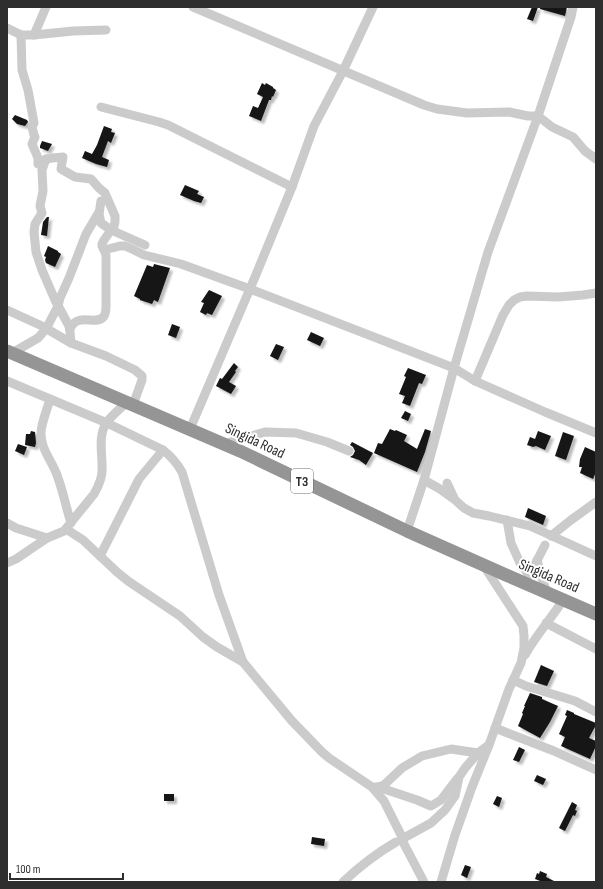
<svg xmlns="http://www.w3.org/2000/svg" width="603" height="889" viewBox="0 0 603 889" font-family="'Sofia Sans Condensed',sans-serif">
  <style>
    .building { fill: #151515; filter: url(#shadow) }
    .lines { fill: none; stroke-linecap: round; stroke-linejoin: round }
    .minor { stroke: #cbcbcb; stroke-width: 9 }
    .highway { stroke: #959595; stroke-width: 13 }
    .labels { text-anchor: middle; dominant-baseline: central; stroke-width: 4; stroke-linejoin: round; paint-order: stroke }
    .shield { fill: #fff; stroke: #6d6d6d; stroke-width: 1 }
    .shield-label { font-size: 14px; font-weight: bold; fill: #2e2e2e }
    .street-label { font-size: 15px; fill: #2e2e2e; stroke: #fff }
  </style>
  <defs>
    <filter id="shadow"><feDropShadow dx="3" dy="3" stdDeviation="1" flood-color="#0004"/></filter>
  </defs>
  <rect width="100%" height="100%" fill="#fff"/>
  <g class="building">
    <polygon points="532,7 538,7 533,21 527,19"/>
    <polygon points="540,7 567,7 565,16 540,9"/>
    <polygon points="262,83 265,85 266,83 273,87 273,88 276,90 273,97 272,96 271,100 269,100 261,121 249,116 253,106 258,108 263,97 257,94"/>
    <polygon points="15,115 27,120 28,122 25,126 17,124 12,119"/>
    <polygon points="104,126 112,129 111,132 115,133 111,143 108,141 102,157 109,160 107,167 96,164 82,158 85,151 92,154 97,145"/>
    <polygon points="42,141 52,144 48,151 40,148 40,146"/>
    <polygon points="185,185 199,191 197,194 204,197 201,203 194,201 180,195"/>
    <polygon points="47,217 49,217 47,236 41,235 43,222"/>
    <polygon points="48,246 58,251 58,252 61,254 55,267 46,263 45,260 46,257 44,256"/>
    <polygon points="154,264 170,268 158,302 154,300 152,304 140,300 140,299 134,296 147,265 153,267"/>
    <polygon points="209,290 222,296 212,315 207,313 206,315 200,312 204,303 201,302"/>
    <polygon points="172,324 180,327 176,338 168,335"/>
    <polygon points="311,332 324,338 320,346 307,340"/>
    <polygon points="276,344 284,347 278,360 270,356"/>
    <polygon points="234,363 238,367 235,371 236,372 229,382 236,386 231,394 216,386 220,378 222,379"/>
    <polygon points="408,368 426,375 422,384 419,383 410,406 402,403 405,396 399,394 406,377 404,376"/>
    <polygon points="405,411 411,414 408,421 401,418"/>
    <polygon points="390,429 395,431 396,430 407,435 404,441 417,449 425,429 431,431 425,452 417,472 374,453 378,443 382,444"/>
    <polygon points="31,431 35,432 36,443 35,447 25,445 26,434 30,434"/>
    <polygon points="538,431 551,436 545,450 536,446 533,447 527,445 530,437 535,439"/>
    <polygon points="563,432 574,436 566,460 555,456"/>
    <polygon points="352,442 373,453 366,465 359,460 350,457 353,455 355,451 353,447 350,445"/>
    <polygon points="18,444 27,447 24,455 15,451"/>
    <polygon points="585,447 596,452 596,472 593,479 580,473 582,467 579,467 580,459"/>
    <polygon points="528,508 546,516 543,525 525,517"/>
    <polygon points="541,665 554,671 547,686 534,682"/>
    <polygon points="530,693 542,697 542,699 558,706 550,722 540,738 518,726 523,714 522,713 525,706 524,706"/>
    <polygon points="567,710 574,713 574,714 596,723 596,725 589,738 596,741 596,746 590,759 561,746 565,737 559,734 567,716 565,715"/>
    <polygon points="519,747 525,750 519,762 513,760"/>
    <polygon points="537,775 546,779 543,785 534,781"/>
    <rect x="164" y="794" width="10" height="7"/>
    <polygon points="497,796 502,798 499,807 493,804"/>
    <polygon points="572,802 577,805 575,810 577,811 575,816 573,815 565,831 559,828"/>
    <polygon points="312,837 325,839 324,846 311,844"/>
    <polygon points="465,865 471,867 467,878 461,875"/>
    <polygon points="540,871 547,874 546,877 556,882 543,882 535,879 537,873 539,874"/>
  </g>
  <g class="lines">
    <g class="minor">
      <polyline points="193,7 424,105 437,109 467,113 509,112 528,116 538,116 552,127 573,137 585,151 596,159"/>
      <polyline points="7,28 21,35 34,35 73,31 106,30"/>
      <polyline points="21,35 22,70 28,90 34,123 32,127 34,135 35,137 32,144 38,158 38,164 42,163 46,159 42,170 43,191 40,206 42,213 35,224 34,232 36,252 42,270 55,300 69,326 70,332 71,343"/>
      <polyline points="34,35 46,7"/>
      <polyline points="101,107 159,122 168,125 292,187"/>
      <path d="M46,159L52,158L63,157L61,169L75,177L91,179L99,188L105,193L115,216V222L114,226L104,240L102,244V246L105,252L106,256V306C106,310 106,313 104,316C97,327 78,311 70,329"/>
      <polyline points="101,201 99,214 101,223 111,230 145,245"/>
      <polyline points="104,250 120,246 125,246 134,250 144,255 181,264 250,289 454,368 475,381 545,412 596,433"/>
      <polyline points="7,310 42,326 71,343 106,356 135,370 142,376 142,380 133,405"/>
      <polyline points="12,353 38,338 46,329 58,306 60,298 69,278 86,234 99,212"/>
      <path d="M7,381L107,423L163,450C172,457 177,463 182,472L219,595L243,662"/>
      <polyline points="475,381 503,315 509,305 514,300 520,297 527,296 558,297 583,295 596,293"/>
      <path d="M50,399C47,410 42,421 41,432C40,448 52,461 57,475C63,491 66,507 71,523"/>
      <polyline points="190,429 255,277 292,187 314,126 343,71 373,7"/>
      <polyline points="224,444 265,432 296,433 327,442 349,451"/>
      <polyline points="424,480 440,489 454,499 464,508 473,513 489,516 530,526 596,556"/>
      <polyline points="447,483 454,498"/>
      <polyline points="507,520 511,543 520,563 529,575"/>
      <polyline points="7,523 16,528 47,538"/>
      <polyline points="66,529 83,540 117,572 128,581 180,616 203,637 217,647 243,662 292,721 322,752 329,758 372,787 384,801 401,835 404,844 424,882"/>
      <polyline points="407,531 424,480 454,368 488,252 538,116 571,17 573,7"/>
      <polyline points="551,536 571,520 596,502"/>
      <polyline points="100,556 139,479 163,450"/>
      <polyline points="537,560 541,575 547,593"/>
      <path d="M7,563L16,559L47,538L64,531L94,494C98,487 102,479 102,471C103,455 97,436 107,422C112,415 120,409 127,402"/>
      <polyline points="527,580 545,545"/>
      <polyline points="546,623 596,649"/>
      <path d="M525,655C536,635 551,619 563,600"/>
      <polyline points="513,680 526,686 575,701 596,712"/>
      <polyline points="495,728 554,751 596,770"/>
      <polyline points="372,787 378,787 384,785 402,768 422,756 451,749 478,753"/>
      <polyline points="378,787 417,800 431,806 441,800 457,779"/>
      <polyline points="402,839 431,823 445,810 455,796 459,777 465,768 478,753 489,745"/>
      <path d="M343,882C359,867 377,853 396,842"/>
      <polyline points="441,882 455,835 472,787 489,745 509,689 521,663 524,648 524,636 523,626 484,566"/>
    </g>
    <polyline class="highway" points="7,351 240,451 407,531 506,575 596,614"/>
  </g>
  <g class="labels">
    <rect class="shield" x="291" y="469" width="22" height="24" rx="3"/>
    <g class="shield-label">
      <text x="302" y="481">T3</text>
    </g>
    <g class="street-label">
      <text transform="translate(255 441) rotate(25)">Singida Road</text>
      <text transform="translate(549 576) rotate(23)">Singida Road</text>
    </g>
  </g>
  <rect width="603" height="889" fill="none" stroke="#2e2e2e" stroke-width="16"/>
  <path d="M10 873v6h113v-6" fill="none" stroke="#2e2e2e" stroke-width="2"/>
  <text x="16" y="873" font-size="12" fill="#2e2e2e" stroke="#ffffff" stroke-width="3" paint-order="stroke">100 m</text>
</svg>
